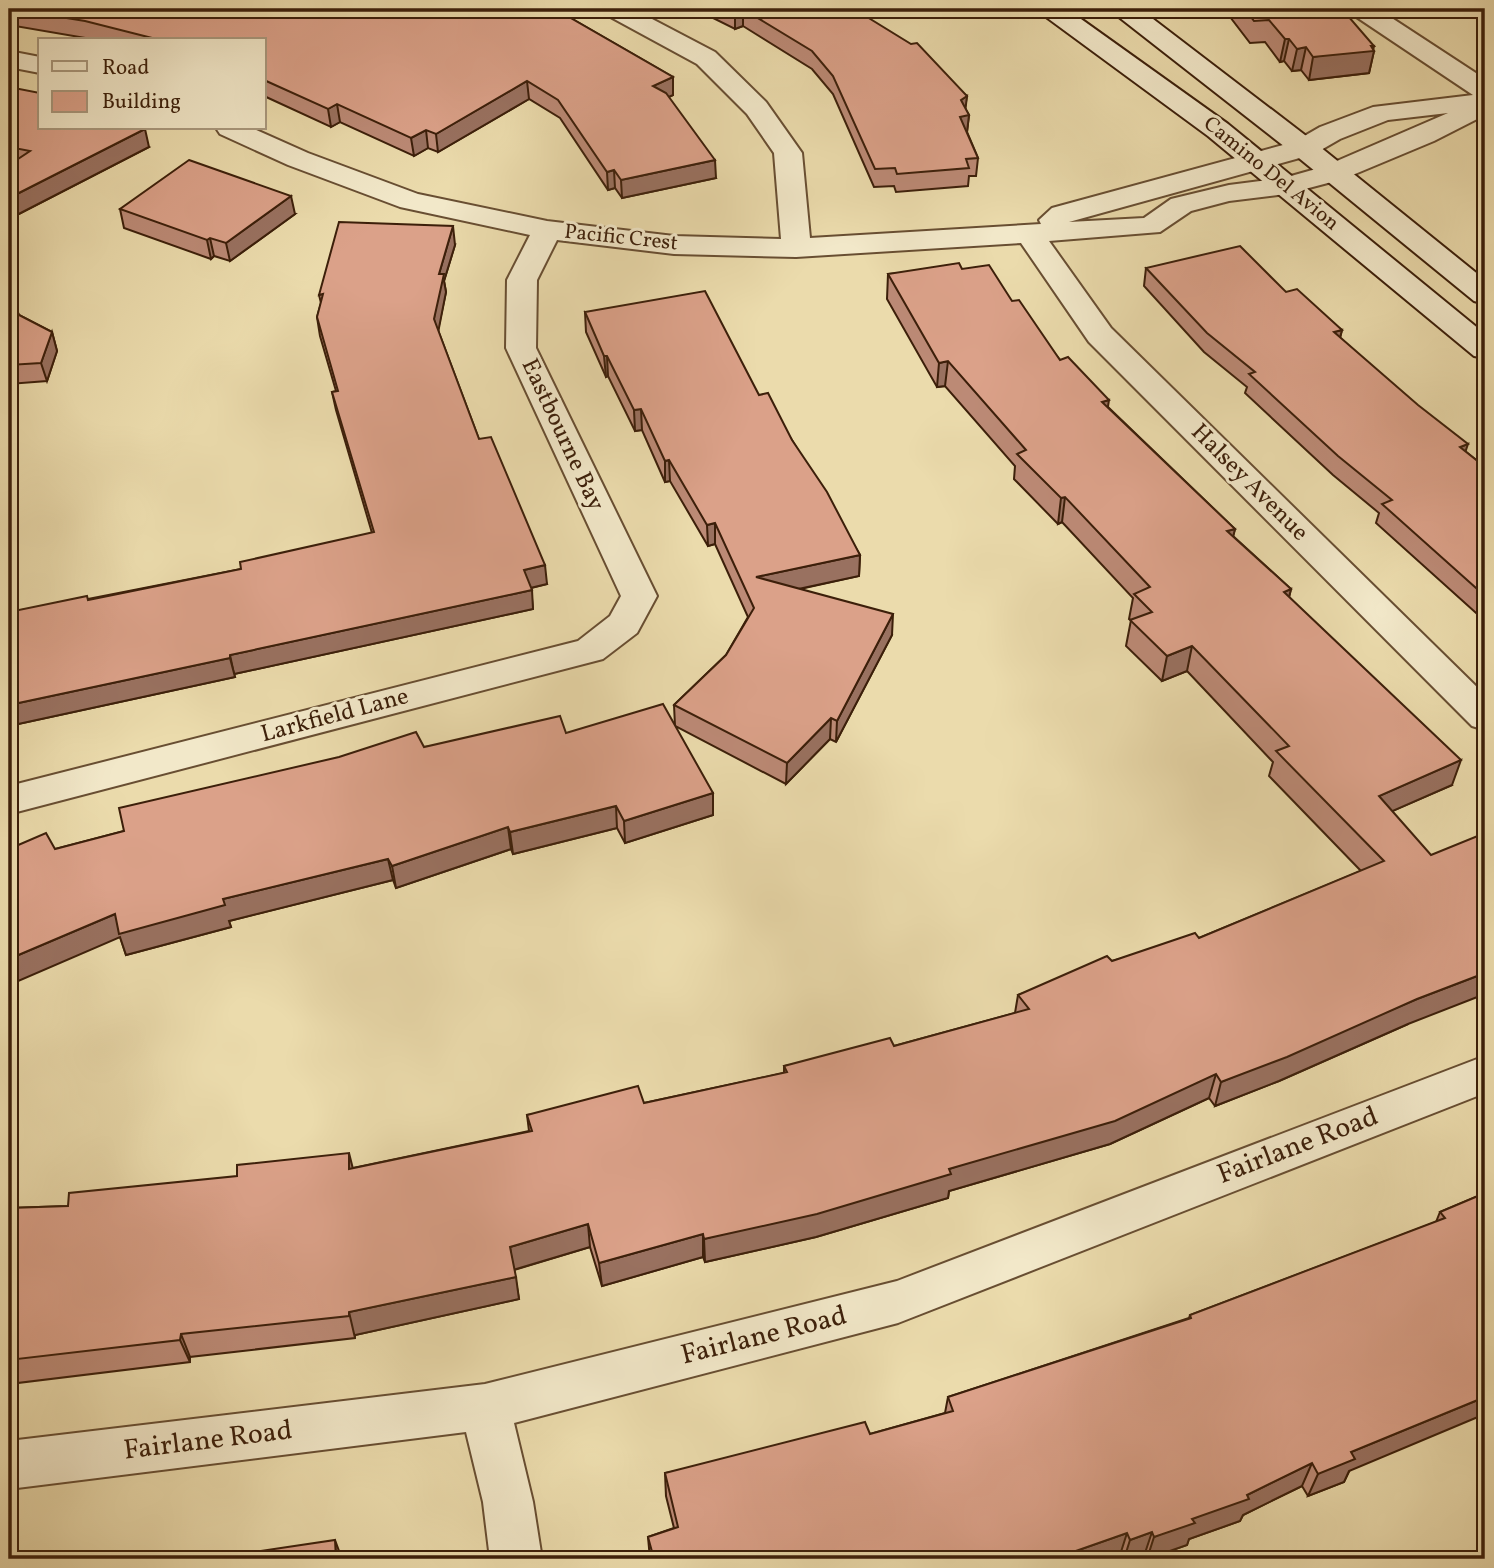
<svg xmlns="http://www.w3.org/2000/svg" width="1494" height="1568" viewBox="0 0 1494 1568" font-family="Vollkorn,serif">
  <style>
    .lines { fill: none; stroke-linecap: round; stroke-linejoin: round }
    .minor-casing { stroke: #684e32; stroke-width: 4 }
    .secondary-casing { stroke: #3c1f0a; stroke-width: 4 }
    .minor { fill: #f2e8c9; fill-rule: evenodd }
    .secondary { fill: #f2e8c9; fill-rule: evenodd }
    .wall { fill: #bc8a76; stroke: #3c1f0a; stroke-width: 2 }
    .shaded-wall { fill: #997160; stroke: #3c1f0a; stroke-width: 2 }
    .building { fill: #dba189; stroke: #3c1f0a; stroke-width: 2 }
    .labels { text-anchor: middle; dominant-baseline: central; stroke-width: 6; stroke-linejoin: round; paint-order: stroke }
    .far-street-label { font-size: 21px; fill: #3c1f0a; stroke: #f2e8c9 }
    .street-label { font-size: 24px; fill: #3c1f0a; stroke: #f2e8c9 }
    .near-street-label { font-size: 28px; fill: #3c1f0a; stroke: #f2e8c9 }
  </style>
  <rect width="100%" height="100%" fill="#ebdbac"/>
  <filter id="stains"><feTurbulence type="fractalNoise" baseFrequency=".00286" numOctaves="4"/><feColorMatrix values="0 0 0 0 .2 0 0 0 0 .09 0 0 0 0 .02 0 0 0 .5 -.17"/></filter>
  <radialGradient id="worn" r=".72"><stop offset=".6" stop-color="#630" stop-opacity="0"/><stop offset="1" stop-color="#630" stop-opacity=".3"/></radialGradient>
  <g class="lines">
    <g class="minor-casing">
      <g id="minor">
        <path d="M601,9H633L715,52L766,102L802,153L810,238L1041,224L1039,220L1052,208L1294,142L1320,127L1373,107L1473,95L1352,14L1349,9H1378L1485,79V115L1434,141L1343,179L1286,194L1229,201L1191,211L1160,232L1049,241L1111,328L1485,695V730L1472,726L1089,342L1021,243L796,257L674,254L557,240L537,280L536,348L657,596L637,633L603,659L9,814V786L578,641L610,616L621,596L506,348L507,280L530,235L400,207L288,165L220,134L216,128H252L308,153L418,194L547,221L674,236L781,239L774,153L747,114L697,64L605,14ZM1448,113L1323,167L1284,178L1229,185L1171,199L1144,218L1069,222L1314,154L1340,139L1388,120Z"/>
        <polygon points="9,51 40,57 40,73 9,67"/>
        <polygon points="1485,1056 1485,1093 898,1323 514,1423 533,1502 542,1559 490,1559 483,1502 466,1432 9,1489 9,1441 485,1384 897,1281"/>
      </g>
    </g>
    <g class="secondary-casing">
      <g id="secondary">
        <polygon points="1039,9 1067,9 1228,124 1485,334 1485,358 1474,356 1208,136 1042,14"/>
        <polygon points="1112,9 1140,9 1314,142 1485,280 1485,304 1474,301 1294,154 1115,14"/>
      </g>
    </g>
    <use href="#minor" class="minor"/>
    <use href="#secondary" class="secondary"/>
  </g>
  <g class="wall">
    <polygon points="9,9 421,14 409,9 555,9 673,77 673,95 668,97 716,178 622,198 615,188 608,190 560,118 529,99 438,152 428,148 414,156 340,122 331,127 264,96 264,40 97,40 9,25"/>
    <polygon points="695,9 854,9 967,96 965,108 969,115 967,132 978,158 976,176 969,176 968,186 896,192 894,186 874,187 833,94 812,69 743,26 735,29"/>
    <polygon points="1224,9 1342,9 1374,51 1369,73 1309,80 1301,70 1292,71 1284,61 1280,62 1265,42 1250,43"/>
    <polygon points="9,87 149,147 9,219 9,165 10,164 9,164"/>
    <polygon points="120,209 295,214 230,261 214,256 211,259 124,228"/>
    <polygon points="455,245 444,281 446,292 438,330 479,439 547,584 531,588 533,609 234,674 235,677 9,726 9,612 88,599 241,569 372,533 336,410 332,392 336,391 320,336 317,317 321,303 319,295"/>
    <polygon points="1146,268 1286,292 1342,330 1340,338 1465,451 1485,467 1485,621 1376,523 1379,513 1333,475 1245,393 1247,387 1204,352 1144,286"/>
    <polygon points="962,269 1012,301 1060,360 1108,407 1235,529 1233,536 1291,589 1289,597 1452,785 1392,811 1408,1024 1279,1081 1215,1106 1209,1098 1110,1144 949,1191 948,1198 816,1237 705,1262 703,1257 602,1286 590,1247 514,1270 519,1299 355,1335 355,1338 190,1357 190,1362 9,1384 9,1208 68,1206 353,1168 529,1131 527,1115 644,1103 784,1073 784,1066 894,1046 1015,1013 1018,995 1112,961 1199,938 1361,871 1269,776 1273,762 1187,671 1162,681 1126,646 1131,620 1129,619 1133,598 1062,522 1058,524 1014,479 1015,466 945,386 937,387 887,299 888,274"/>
    <polygon points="9,290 19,315 52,332 57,351 47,381 9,384"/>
    <polygon points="585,312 759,395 792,440 860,555 859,576 800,589 892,635 836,742 830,739 786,784 675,726 674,705 726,655 748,617 715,544 708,546 670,481 665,482 642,430 635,431 608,376 606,377 586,332"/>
    <polygon points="566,733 713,793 713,815 625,843 617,828 513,854 511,849 396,888 393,880 229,921 231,927 126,955 120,937 55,849 124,831 424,747"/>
    <polygon points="1485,1193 1344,1482 1308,1496 1302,1486 1243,1515 1240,1521 1189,1539 1187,1545 1147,1559 1145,1553 1129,1559 1122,1559 1120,1555 1107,1559 650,1559 648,1537 674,1528 666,1496 665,1473 870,1434 945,1413 948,1397 1189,1318 1190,1315 1436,1222 1440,1212"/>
  </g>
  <g class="shaded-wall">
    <polygon points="743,9 743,26 735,29 735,12"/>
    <polygon points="1285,39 1289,39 1284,61 1280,62"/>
    <polygon points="1374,46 1373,51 1374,51 1369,73 1309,80 1313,57"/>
    <polygon points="1306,47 1301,70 1292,71 1297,49"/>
    <polygon points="673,77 673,95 654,104 653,86"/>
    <polygon points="527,81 529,99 438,152 436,134"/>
    <polygon points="967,96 965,113 969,115 967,132 959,135 961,100"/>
    <polygon points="337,104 340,122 331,127 328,109"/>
    <polygon points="145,129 149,147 9,219 9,198"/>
    <polygon points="426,130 428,148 414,156 411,138"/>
    <polygon points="715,160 716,178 622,198 621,180"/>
    <polygon points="614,170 615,188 608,190 607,172"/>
    <polygon points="291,196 295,214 230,261 226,243"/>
    <polygon points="453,226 455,245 444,281 446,292 437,338 434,319 439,274"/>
    <polygon points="210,238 214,256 211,259 207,240"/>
    <polygon points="1342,330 1337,349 1334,332"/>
    <polygon points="52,332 57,351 47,381 41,363"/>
    <polygon points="604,356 607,356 608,376 606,377"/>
    <polygon points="948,361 945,386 937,387 939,363"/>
    <polygon points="1109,400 1105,425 1102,402"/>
    <polygon points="641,409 642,430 635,431 634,410"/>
    <polygon points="1468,444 1462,462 1460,447"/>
    <polygon points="669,460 670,481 665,482 665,461"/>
    <polygon points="1065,497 1062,522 1058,524 1061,498"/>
    <polygon points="715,523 715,544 708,546 707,525"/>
    <polygon points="1235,529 1229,554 1227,531"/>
    <polygon points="860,555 859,576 756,598 756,577"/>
    <polygon points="545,565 547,584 526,589 524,570"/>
    <polygon points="1291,589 1285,614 1284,592"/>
    <polygon points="532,590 533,609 234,674 230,655"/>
    <polygon points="893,614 892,635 836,742 837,721"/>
    <polygon points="1192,646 1187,671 1162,681 1167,656"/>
    <polygon points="230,658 235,677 9,726 9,705"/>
    <polygon points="831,718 830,739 786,784 787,763"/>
    <polygon points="1461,760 1452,785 1370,821 1379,796"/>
    <polygon points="713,793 713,815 625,843 624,821"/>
    <polygon points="616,806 617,828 513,854 510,832"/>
    <polygon points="508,827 511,849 396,888 392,866"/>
    <polygon points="388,859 393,880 229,921 231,927 126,955 120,937 9,985 9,959 115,914 223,899"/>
    <polygon points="1485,973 1485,994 1408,1024 1279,1081 1215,1106 1221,1082 1417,999"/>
    <polygon points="1216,1074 1209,1098 1110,1144 949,1191 948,1198 816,1237 705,1262 704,1239 949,1169"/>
    <polygon points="349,1153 355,1177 349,1169"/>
    <polygon points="588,1224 590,1247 513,1270 510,1247"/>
    <polygon points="703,1234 703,1257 602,1286 599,1263"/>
    <polygon points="516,1277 519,1299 355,1335 355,1338 349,1312"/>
    <polygon points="181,1334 190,1357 190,1362 180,1340"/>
    <polygon points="1485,1397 1485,1414 1349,1471 1344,1482 1308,1496 1318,1474 1351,1452"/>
    <polygon points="1312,1463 1302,1486 1243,1515 1240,1521 1189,1539 1187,1545 1147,1559 1154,1537 1192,1519 1247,1495"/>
    <polygon points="1152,1532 1145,1553 1129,1559 1124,1559 1130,1540"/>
    <polygon points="1127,1533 1120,1555 1107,1559 1053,1559"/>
    <polygon points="335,1540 342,1559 336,1559"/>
  </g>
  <g class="building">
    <polygon points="11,9 388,9 437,16 439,9 555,9 673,77 653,86 666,93 715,160 621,180 614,170 607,172 558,100 527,81 436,134 426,130 411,138 337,104 328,109 264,80 264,40 160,40 85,21"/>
    <polygon points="729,9 743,9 735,12"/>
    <polygon points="743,9 854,9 911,44 917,43 967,96 961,100 969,115 960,117 978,158 966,159 969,168 897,174 895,168 875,169 833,76 812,51"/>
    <polygon points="1245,9 1342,9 1374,46 1371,46 1374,51 1313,57 1306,47 1297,49 1289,39 1285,39 1269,20 1254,21"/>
    <polygon points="9,87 40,93 40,128 142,128 145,129 9,198 9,165 30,151 9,147"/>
    <polygon points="189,160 291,196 226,243 210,238 207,240 120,209"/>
    <polygon points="339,222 453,226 439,274 444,274 434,319 479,439 491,437 545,565 524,570 532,590 230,655 230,658 9,705 9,612 87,596 88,600 241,569 240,562 374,532 332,392 338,391 317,317 323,294 319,295"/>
    <polygon points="1240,246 1286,292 1297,289 1342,330 1334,332 1418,405 1468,444 1460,447 1485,467 1485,596 1382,504 1392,500 1338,456 1249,374 1255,372 1207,333 1146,268"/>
    <polygon points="959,263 962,269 989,265 1012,301 1019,300 1060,360 1068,357 1109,400 1102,402 1235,529 1227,531 1291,589 1284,592 1461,760 1379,796 1431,855 1485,833 1485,973 1417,999 1287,1057 1221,1082 1216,1074 1115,1121 949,1169 951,1174 817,1214 704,1239 703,1234 599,1263 588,1224 510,1247 516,1277 349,1312 349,1316 181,1334 180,1340 9,1360 9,1208 68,1206 69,1193 237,1176 237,1165 349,1153 349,1169 532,1131 527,1115 638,1086 644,1103 787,1072 784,1066 890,1038 894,1046 1029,1009 1018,995 1107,956 1112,961 1195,933 1199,938 1384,861 1276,751 1289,746 1192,646 1167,656 1130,620 1152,612 1134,594 1150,587 1065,497 1061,498 1017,454 1026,450 948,361 939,363 888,274"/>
    <polygon points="9,290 19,315 52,332 41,363 9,365"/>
    <polygon points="705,291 759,395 768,393 792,440 827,492 860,555 756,577 893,614 837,721 831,718 787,763 674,705 726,655 754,608 715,523 707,525 669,460 665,461 641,409 634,410 607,356 604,356 585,312"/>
    <polygon points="663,704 713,793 624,821 616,806 510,832 508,827 392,866 388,859 223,899 225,905 119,934 115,914 9,959 9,849 46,833 55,849 124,831 119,808 339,757 416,732 424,747 560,716 566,733"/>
    <polygon points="1485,1193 1485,1397 1351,1452 1355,1459 1318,1474 1312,1463 1247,1495 1249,1499 1192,1519 1195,1523 1154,1537 1152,1532 1130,1540 1127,1533 1053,1559 654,1559 648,1537 678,1527 665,1473 865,1422 870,1434 953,1411 948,1397 1191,1318 1190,1315 1445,1218 1440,1212"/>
    <polygon points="335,1540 336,1559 233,1559 233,1555"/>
  </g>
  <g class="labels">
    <g class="far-street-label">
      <text transform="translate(1271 174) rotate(39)">Camino Del Avion</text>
      <text transform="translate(621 238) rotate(6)">Pacific Crest</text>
    </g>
    <g class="street-label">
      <text transform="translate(562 435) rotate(65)">Eastbourne Bay</text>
      <text transform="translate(1249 483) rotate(45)">Halsey Avenue</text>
      <text transform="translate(335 716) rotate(-15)">Larkfield Lane</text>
    </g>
    <g class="near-street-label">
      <text transform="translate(1298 1146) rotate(-21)">Fairlane Road</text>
      <text transform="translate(764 1336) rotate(-14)">Fairlane Road</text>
      <text transform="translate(208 1441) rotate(-7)">Fairlane Road</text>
    </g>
  </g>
  <rect width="1494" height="1568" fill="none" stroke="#ebdbac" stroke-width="35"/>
  <rect x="10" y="10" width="1473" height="1547" fill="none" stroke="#3c1f0a" stroke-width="3.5"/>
  <rect x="18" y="18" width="1459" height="1533" fill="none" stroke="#3c1f0a" stroke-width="2"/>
  <rect x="38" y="38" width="228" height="91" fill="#f2e8c9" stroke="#a9987d" stroke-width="2"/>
  <rect x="52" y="61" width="35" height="10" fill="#f2e8c9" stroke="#a9987d" stroke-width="2"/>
  <text x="102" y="74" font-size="21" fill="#3c1f0a">Road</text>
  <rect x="52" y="91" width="35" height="21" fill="#dba189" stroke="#a9987d" stroke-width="2"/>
  <text x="102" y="108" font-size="21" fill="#3c1f0a">Building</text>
  <rect width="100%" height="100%" filter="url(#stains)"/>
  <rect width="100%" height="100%" fill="url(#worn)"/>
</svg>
